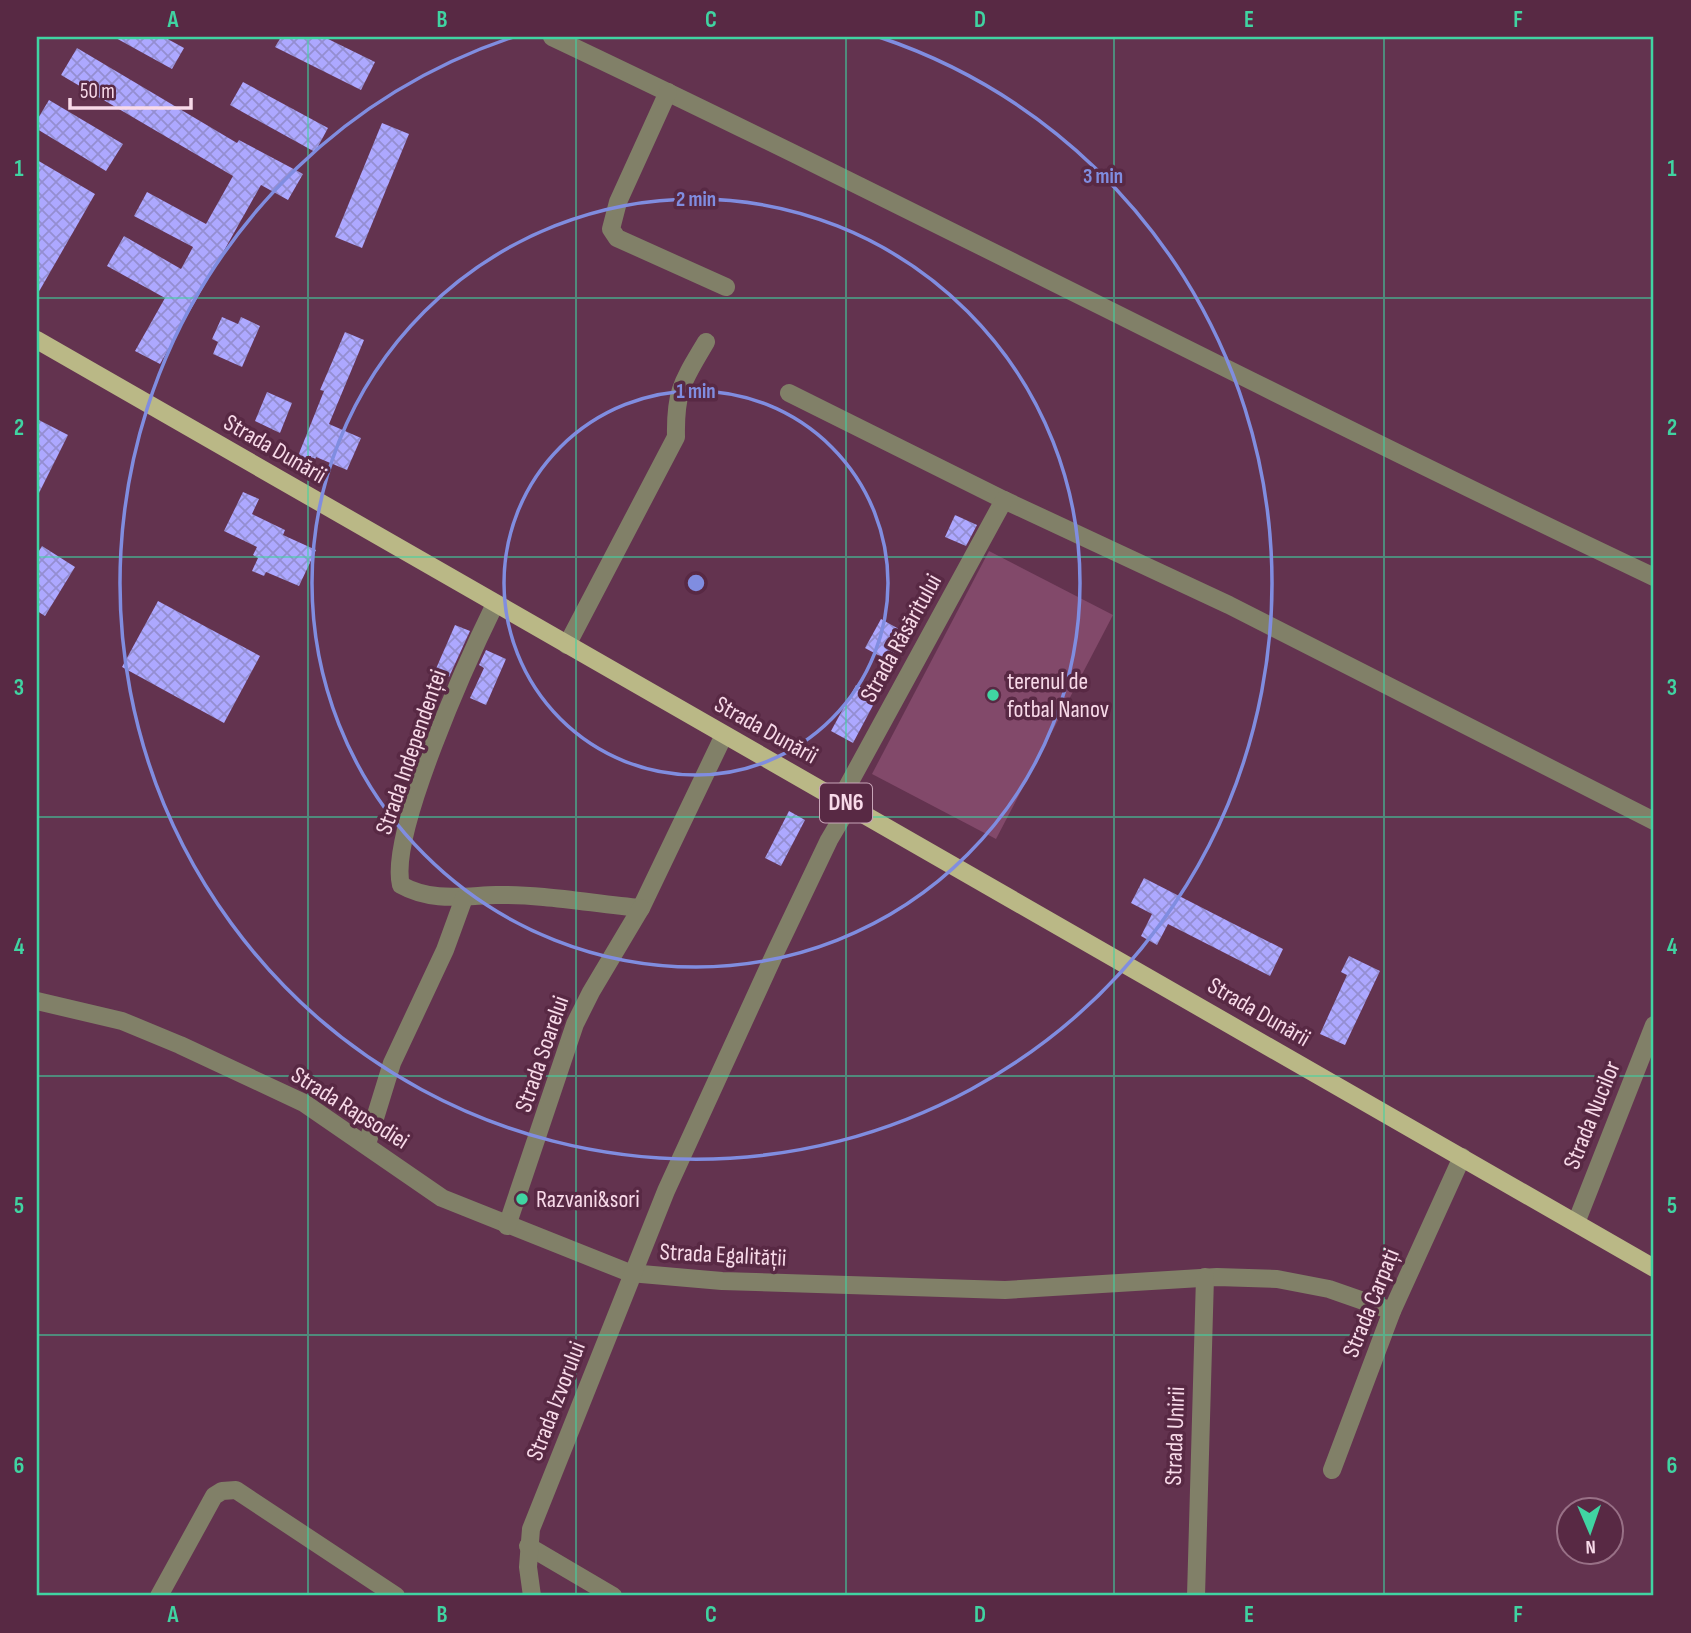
<svg xmlns="http://www.w3.org/2000/svg" width="1691" height="1633" viewBox="0 0 1691 1633" font-family="'Sofia Sans Condensed',sans-serif">
  <style>
    .pitch { fill: #82496a }
    .building { fill: url(#building-cross-hatch) }
    .lines { fill: none; stroke-linecap: round; stroke-linejoin: round }
    .minor { stroke: #818068; stroke-width: 18 }
    .major { stroke: #bab886; stroke-width: 18 }
    .grid { fill: none; stroke: #40d4a2; stroke-width: 2; stroke-opacity: 0.55 }
    .ring { fill: none; stroke: #808de0; stroke-width: 3.5 }
    .poi-dot { fill: #40d4a2; stroke: #582944; stroke-width: 2.5 }
    .labels { text-anchor: middle; dominant-baseline: central; stroke-width: 7; stroke-linejoin: round; paint-order: stroke }
    .shield { fill: #582944; stroke: #c8a5b8; stroke-width: 2 }
    .shield-label { font-size: 23px; font-weight: bold; fill: #f8dae9 }
    .street-label { font-size: 24px; fill: #f8dae9; stroke: #582944 }
    .poi-label { font-size: 24px; fill: #f8dae9; stroke: #582944; text-anchor: start }
    .centre { fill: #808de0; stroke: #582944; stroke-width: 3.5 }
    .ring-label { font-size: 21px; text-anchor: middle; font-weight: bold; fill: #808de0; stroke: #582944; stroke-width: 7; stroke-linejoin: round; paint-order: stroke }
    .neatline { fill: none; stroke: #40d4a2; stroke-width: 2.5 }
    .grid-label { font-size: 23px; text-anchor: middle; font-weight: bold; fill: #40d4a2 }
  </style>
  <defs>
    <pattern id="building-cross-hatch" width="8" height="8" patternUnits="userSpaceOnUse" patternTransform="scale(1.75)"><rect width="8" height="8" fill="#ada8ff"/><path d="M0 0l8 8M0 8l8-8" fill="none" stroke="#948ed1"/></pattern>
  </defs>
  <rect width="100%" height="100%" fill="#63334f"/>
  <polygon class="pitch" points="989,551 1113,615 996,839 872,774"/>
  <g class="building">
    <polygon points="114,37 164,37 184,48 172,69"/>
    <polygon points="281,37 324,37 375,62 361,90 275,47"/>
    <polygon points="77,48 237,143 239,140 303,174 288,200 261,185 160,364 135,351 165,298 107,266 124,236 181,269 193,247 134,216 147,192 206,224 233,176 61,75"/>
    <polygon points="243,82 328,128 315,152 230,105"/>
    <polygon points="49,100 123,144 106,171 37,129 37,120"/>
    <polygon points="382,123 409,134 362,248 335,237"/>
    <polygon points="37,160 95,194 37,295"/>
    <polygon points="222,317 238,324 241,317 260,326 242,367 213,354 218,342 212,339"/>
    <polygon points="345,332 364,340 329,424 361,438 347,470 316,457 314,462 298,456 324,391 320,390"/>
    <polygon points="267,392 292,403 280,433 255,421"/>
    <polygon points="37,419 68,435 37,497"/>
    <polygon points="243,492 259,499 252,514 285,530 283,535 316,550 299,586 266,572 264,576 252,571 258,558 253,555 257,547 224,531"/>
    <polygon points="955,515 977,525 966,546 945,537"/>
    <polygon points="42,546 75,567 45,616 37,611 37,554"/>
    <polygon points="158,601 260,656 224,723 122,667"/>
    <polygon points="881,619 906,633 891,662 865,648"/>
    <polygon points="455,625 470,631 449,677 435,671"/>
    <polygon points="486,650 506,659 486,705 470,698 484,668 479,665"/>
    <polygon points="856,685 878,696 853,743 831,731"/>
    <polygon points="789,811 805,820 781,866 765,858"/>
    <polygon points="1144,878 1283,949 1270,976 1168,924 1157,945 1141,936 1152,914 1131,903"/>
    <polygon points="1349,956 1380,971 1345,1045 1320,1034 1347,975 1341,972"/>
  </g>
  <g class="lines">
    <g class="minor">
      <path d="M552,37C922,212 1284,402 1654,577"/>
      <polyline points="668,92 618,202 611,229 617,238 726,287"/>
      <polyline points="789,393 1004,500 1229,605 1654,821"/>
      <path d="M495,604C470,655 388,834 401,885C431,902 463,896 496,895C544,894 594,904 641,908L724,735"/>
      <path d="M567,645L676,437C675,390 683,381 706,342"/>
      <polyline points="840,800 1004,500"/>
      <polyline points="37,1001 122,1021 180,1045 304,1103 442,1198 630,1273 722,1281 1005,1290 1217,1277 1277,1279 1329,1289 1392,1311"/>
      <polyline points="367,1144 392,1063 445,950 464,898"/>
      <polyline points="1576,1223 1654,1025"/>
      <polyline points="507,1226 575,1024 591,992 641,908"/>
      <polyline points="1332,1470 1392,1311 1462,1157"/>
      <polyline points="528,1546 613,1596"/>
      <polyline points="159,1596 214,1496 222,1491 236,1490 396,1596"/>
      <polyline points="532,1596 528,1567 531,1529 666,1191 776,951 829,840 849,806"/>
      <polyline points="1196,1596 1205,1277"/>
    </g>
    <polyline class="major" points="37,340 1654,1268"/>
  </g>
  <path class="grid" d="M308,37V1596M576,37V1596M846,37V1596M1114,37V1596M1384,37V1596M37,298H1654M37,557H1654M37,817H1654M37,1076H1654M37,1335H1654"/>
  <g class="ring">
    <circle cx="696" cy="583" r="192"/>
    <circle cx="696" cy="583" r="384"/>
    <path d="M879 37A576 576 0 1 1 513 37"/>
  </g>
  <g class="poi-dot">
    <circle cx="993" cy="695" r="7"/>
    <circle cx="522" cy="1199" r="7"/>
  </g>
  <g class="labels">
    <rect class="shield" x="820" y="783.5" width="52" height="39" rx="5"/>
    <g class="shield-label">
      <text x="846" y="803">DN6</text>
    </g>
    <g class="street-label">
      <text transform="translate(275 449) rotate(30)">Strada Dunării</text>
      <text transform="translate(901 638) rotate(-61)">Strada Răsăritului</text>
      <text transform="translate(766 730) rotate(29)">Strada Dunării</text>
      <text transform="translate(411 752) rotate(-71)">Strada Independenței</text>
      <text transform="translate(1259 1012) rotate(30)">Strada Dunării</text>
      <text transform="translate(542 1054) rotate(-71)">Strada Soarelui</text>
      <text transform="translate(350 1108) rotate(32)">Strada Rapsodiei</text>
      <text transform="translate(1592 1115) rotate(-68)">Strada Nucilor</text>
      <text transform="translate(723 1255) rotate(3)">Strada Egalității</text>
      <text transform="translate(1371 1303) rotate(-68)">Strada Carpați</text>
      <text transform="translate(556 1401) rotate(-69)">Strada Izvorului</text>
      <text transform="translate(1175 1436) rotate(-88)">Strada Unirii</text>
    </g>
    <g class="poi-label">
      <text x="1007" y="681">terenul de<tspan x="1007" dy="28">fotbal Nanov</tspan></text>
      <text x="536" y="1199">Razvani&amp;sori</text>
    </g>
  </g>
  <circle cx="696" cy="583" r="10" class="centre"/>
  <g class="ring-label">
    <text x="1103" y="183">3 min</text>
    <text x="696" y="206">2 min</text>
    <text x="696" y="398">1 min</text>
  </g>
  <rect width="1691" height="1633" fill="none" stroke="#582944" stroke-width="77"/>
  <g transform="translate(1590 1531) rotate(178)"><circle r="33" fill="#582944" stroke="#987086" stroke-width="2"/>
  <path d="M0-5L12 26L0 18L-12 26Z" fill="#40d4a2"/>
  <text y="-10" font-size="19" font-weight="bold" text-anchor="middle" fill="#f8dae9">N</text>
  </g>
  <path d="M70 98v10h121v-10" fill="none" stroke="#f8dae9" stroke-width="3.5"/>
  <text x="80" y="98" font-size="21" fill="#f8dae9" stroke="#582944" stroke-width="5" paint-order="stroke">50 m</text>
  <rect x="38" y="38" width="1614" height="1556" class="neatline"/>
  <g class="grid-label">
    <text x="173" y="27">A</text>
    <text x="442" y="27">B</text>
    <text x="711" y="27">C</text>
    <text x="980" y="27">D</text>
    <text x="1249" y="27">E</text>
    <text x="1518" y="27">F</text>
    <text x="19" y="176">1</text>
    <text x="1672" y="176">1</text>
    <text x="19" y="435">2</text>
    <text x="1672" y="435">2</text>
    <text x="19" y="695">3</text>
    <text x="1672" y="695">3</text>
    <text x="19" y="954">4</text>
    <text x="1672" y="954">4</text>
    <text x="19" y="1213">5</text>
    <text x="1672" y="1213">5</text>
    <text x="19" y="1473">6</text>
    <text x="1672" y="1473">6</text>
    <text x="173" y="1622">A</text>
    <text x="442" y="1622">B</text>
    <text x="711" y="1622">C</text>
    <text x="980" y="1622">D</text>
    <text x="1249" y="1622">E</text>
    <text x="1518" y="1622">F</text>
  </g>
</svg>
